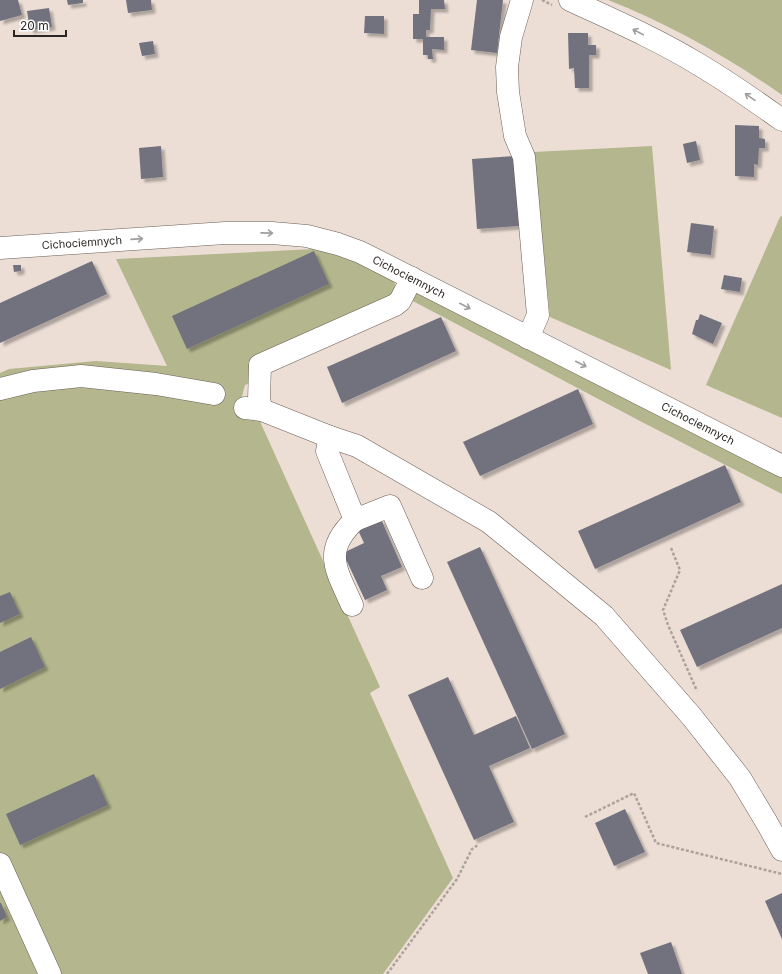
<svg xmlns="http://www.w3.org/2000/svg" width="782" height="974" viewBox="0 0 782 974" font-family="Inter,sans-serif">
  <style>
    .green { fill: #b4b68d }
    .building { fill: #72727f; filter: url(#shadow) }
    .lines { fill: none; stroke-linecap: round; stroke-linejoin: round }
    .minor-casing { stroke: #6b5f57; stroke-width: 23 }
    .path { stroke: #ada29b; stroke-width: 2.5; stroke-dasharray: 3 2; stroke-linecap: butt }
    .minor { stroke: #fff; stroke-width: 22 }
    .oneway { stroke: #a09d9c }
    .labels { text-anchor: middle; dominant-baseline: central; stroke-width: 4; stroke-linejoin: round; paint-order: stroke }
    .street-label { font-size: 11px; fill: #2b2623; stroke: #fff }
  </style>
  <defs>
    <filter id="shadow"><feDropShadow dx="3.5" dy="3.5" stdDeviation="1" flood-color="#0004"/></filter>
  </defs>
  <rect width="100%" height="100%" fill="#ecded5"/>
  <g class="green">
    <path d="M608,0H782V95C728,57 669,24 608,0Z"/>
    <polygon points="652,146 671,370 550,317 534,152"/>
    <polygon points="782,216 782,418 706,385 780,217"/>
    <path d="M313,248L355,261L393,279C397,285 395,291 391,296L253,382L245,385L238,412L258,417L380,687L370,693L453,878L383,974H0V373L9,369L96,361L167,366L116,259H117L314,249L319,252Z"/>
    <polygon points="419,292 782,478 782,494 640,421 409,299 415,293"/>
  </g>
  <g class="building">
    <polygon points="0,0 18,0 22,15 0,21"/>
    <polygon points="67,0 83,0 83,3 68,5"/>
    <polygon points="126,0 151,0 152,10 128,13"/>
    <polygon points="419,0 444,0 445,9 431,9 430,30 426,30 426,37 444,37 444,50 432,49 433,59 428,59 428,55 423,55 423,39 413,39 413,14 419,14"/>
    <polygon points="477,0 503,0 497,53 471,50"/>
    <polygon points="49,8 52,27 30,30 27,11"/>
    <polygon points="365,16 384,16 384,34 364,33"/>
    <polygon points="568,33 588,33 588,45 596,45 596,55 589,55 589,88 575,88 574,68 569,69"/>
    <polygon points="153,41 155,54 142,56 139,43"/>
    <polygon points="735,125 759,126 759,138 765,139 765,148 759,148 758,165 754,164 754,177 735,176"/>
    <polygon points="696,141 700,160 687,163 683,144"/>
    <polygon points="161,146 163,177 141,179 139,148"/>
    <polygon points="515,156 519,226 477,229 472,159"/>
    <polygon points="691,223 714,226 711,255 687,252"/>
    <polygon points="314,251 329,284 187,349 172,316"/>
    <polygon points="92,261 107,294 0,343 0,303"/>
    <polygon points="13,265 21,265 21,271 14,272"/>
    <polygon points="724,275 742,278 740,292 721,289"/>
    <polygon points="700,314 722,323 713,344 692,334 696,320 698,320"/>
    <polygon points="441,317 456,351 342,403 327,367"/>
    <polygon points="578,389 593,424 480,476 463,442"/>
    <polygon points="725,465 741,502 595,569 578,531"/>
    <polygon points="381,519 402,567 381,576 387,590 365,600 343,553 364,543 358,530"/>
    <polygon points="480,547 565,734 532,749 447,562"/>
    <polygon points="782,584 782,628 697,667 680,630"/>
    <polygon points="10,592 20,614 0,623 0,596"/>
    <polygon points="31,637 45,667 0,689 0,652"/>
    <polygon points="448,677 474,735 516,716 530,748 489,766 514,822 474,840 408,695"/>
    <polygon points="94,774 108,805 20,845 6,814"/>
    <polygon points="625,809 645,852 614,866 595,823"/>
    <polygon points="782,893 782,939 765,901"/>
    <polygon points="0,903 1,903 7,917 0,921"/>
    <polygon points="671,942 682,974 648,974 640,953"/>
  </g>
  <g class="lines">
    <g class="minor-casing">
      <g id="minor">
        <polyline points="522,0 511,37 507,67 508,92 515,136 524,157 538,315 528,338"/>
        <path d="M570,0C613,20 657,39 698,64C727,81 754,100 782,120"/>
        <path id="s1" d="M0,248L225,233H272L307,236L338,244L360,252L782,466"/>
        <polyline points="0,389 33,381 81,376 156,384 214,394"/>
        <polyline points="245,408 262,410 330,437 357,446 489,522 537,561 604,616 692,717 740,778 767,823 782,850"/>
        <polyline points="262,410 259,400 260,365 395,305 400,301 412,278"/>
        <polyline points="330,437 327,451 355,520 390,506 422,578"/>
        <path d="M352,605C336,569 322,551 355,520"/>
        <polyline points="0,864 50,974"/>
      </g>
    </g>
    <g class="path">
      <polyline points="542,0 552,5"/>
      <polyline points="671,548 680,570 663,610 668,625 697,691"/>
      <polyline points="585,817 634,793 656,843 782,874"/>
      <polyline points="387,974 457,879 472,849 478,845"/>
    </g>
    <use href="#minor" class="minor"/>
  </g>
  <defs><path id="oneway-shaft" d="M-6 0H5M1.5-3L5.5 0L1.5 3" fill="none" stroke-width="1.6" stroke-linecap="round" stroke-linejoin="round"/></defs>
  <g class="oneway">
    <use href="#oneway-shaft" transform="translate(638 32) rotate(-152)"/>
    <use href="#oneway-shaft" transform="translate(750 97) rotate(-145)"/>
    <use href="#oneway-shaft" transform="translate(267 233) rotate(1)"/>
    <use href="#oneway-shaft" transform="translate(137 239) rotate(-4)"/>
    <use href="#oneway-shaft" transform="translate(465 306) rotate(27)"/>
    <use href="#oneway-shaft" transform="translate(581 364) rotate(27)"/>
  </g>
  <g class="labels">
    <g class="street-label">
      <text stroke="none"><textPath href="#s1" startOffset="82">Cichociemnych</textPath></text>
      <text stroke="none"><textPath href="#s1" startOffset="418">Cichociemnych</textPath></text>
      <text stroke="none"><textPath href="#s1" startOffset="742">Cichociemnych</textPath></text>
    </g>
  </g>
  <path d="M14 30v6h52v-6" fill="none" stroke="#2b2623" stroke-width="2"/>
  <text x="20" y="30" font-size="12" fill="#2b2623" stroke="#ffffff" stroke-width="3" paint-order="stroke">20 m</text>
</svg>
